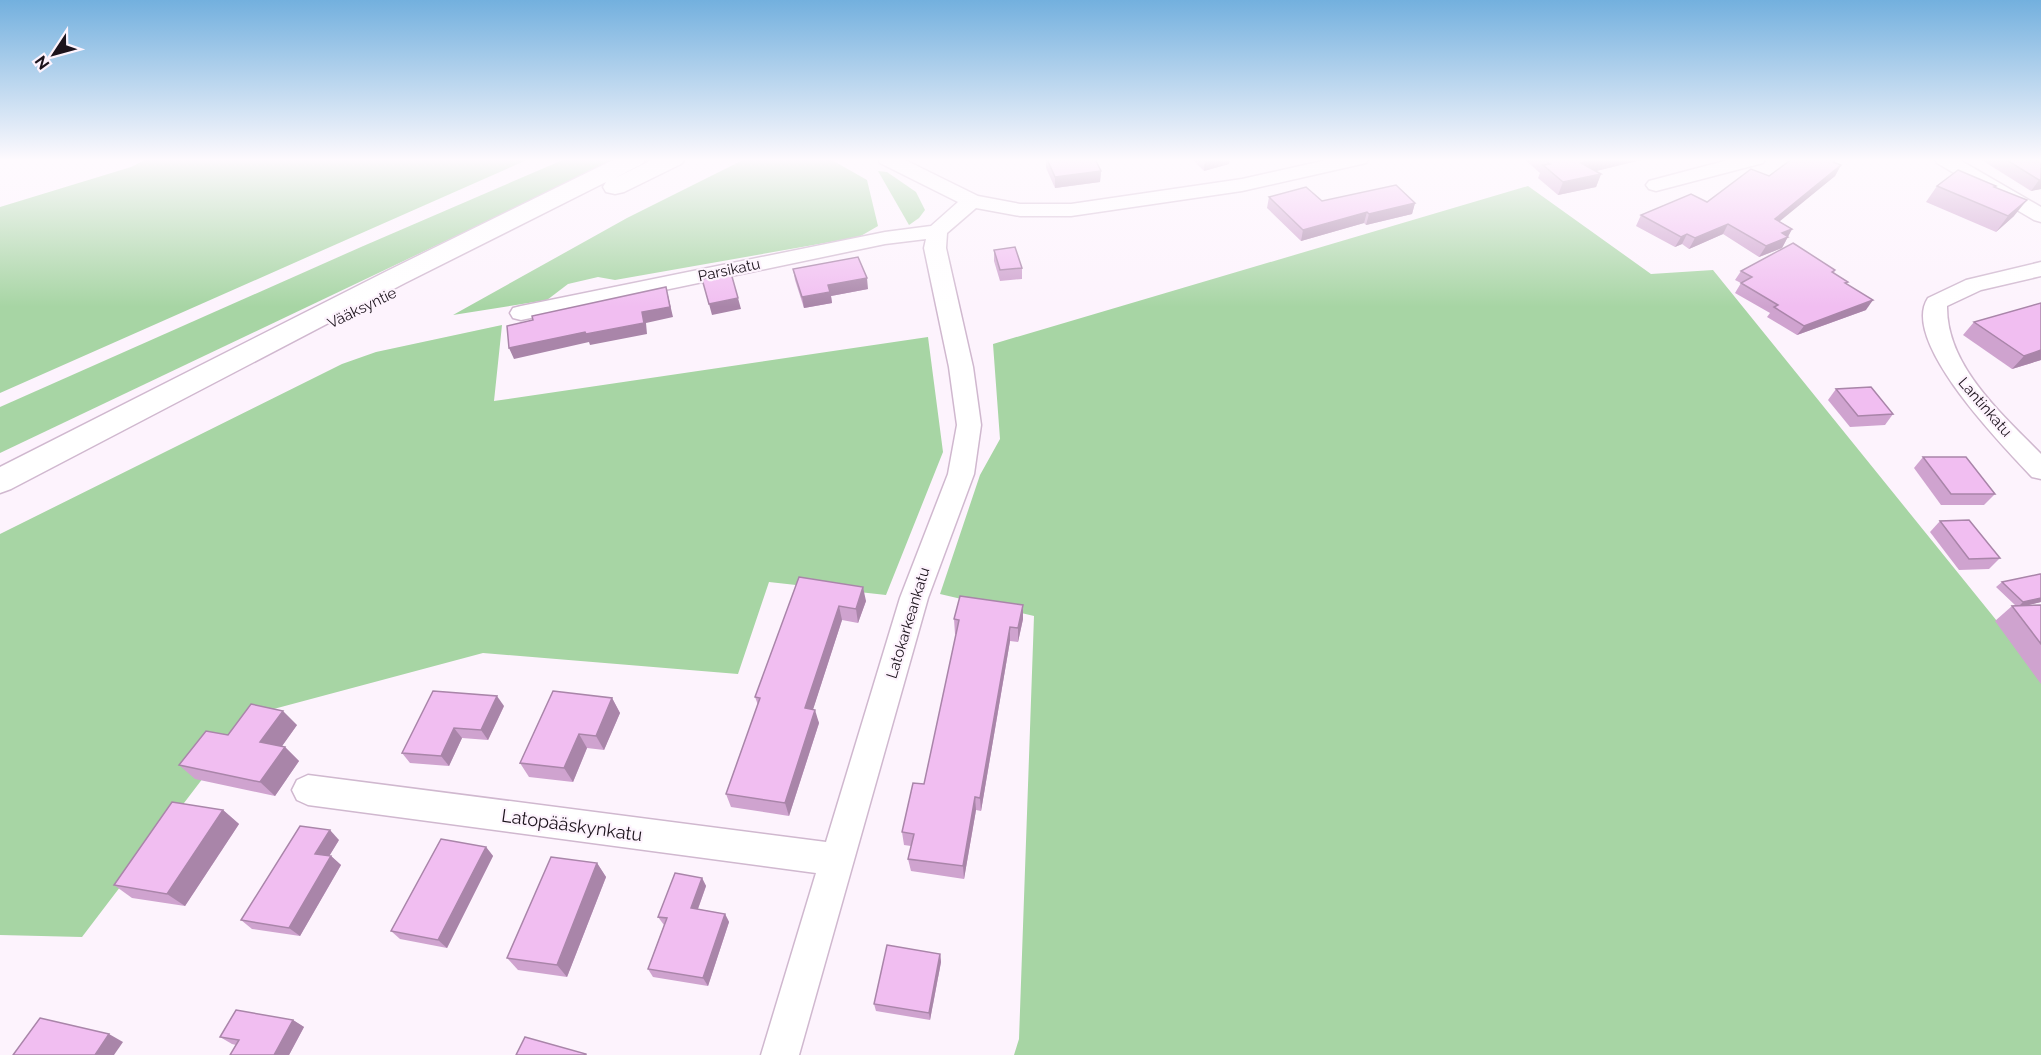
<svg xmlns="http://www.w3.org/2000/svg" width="2041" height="1055" viewBox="0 0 2041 1055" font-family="Raleway,sans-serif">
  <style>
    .green { fill: #a7d5a4 }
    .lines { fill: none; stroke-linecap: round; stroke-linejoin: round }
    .minor-casing { stroke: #d0b8cf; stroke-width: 3 }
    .highway-casing { stroke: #d0b8cf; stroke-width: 3 }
    .minor { fill: #fff; fill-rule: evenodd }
    .highway { fill: #fff; fill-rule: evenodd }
    .wall { fill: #cfa3cf }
    .shaded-wall { fill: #a985a9 }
    .building { fill: #f1bef1; stroke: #a985a9; stroke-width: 1.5 }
    .labels { text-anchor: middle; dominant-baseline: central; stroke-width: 4.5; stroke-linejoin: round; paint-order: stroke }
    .street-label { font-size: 15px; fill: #1c131c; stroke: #fdf3fd }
    .near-street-label { font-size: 18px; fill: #1c131c; stroke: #fdf3fd }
  </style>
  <rect width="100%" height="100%" fill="#fdf3fd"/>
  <g class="green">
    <polygon points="147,159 529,159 0,393 0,207 131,167"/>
    <polygon points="565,159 618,159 0,453 0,407 361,247"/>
    <polygon points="745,159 830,159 867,180 878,226 859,237 615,280 598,277 568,284 547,300 453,315 627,218"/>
    <polygon points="878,171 887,172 916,192 925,210 919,218 909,225"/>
    <polygon points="1528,186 1651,274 1713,270 2001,626 2041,680 2041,1055 1014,1055 1019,1039 1034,616 940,594 980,475 1000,439 993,344"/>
    <polygon points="502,325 494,401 928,337 943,452 886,595 769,582 738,674 483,653 251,715 82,937 0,935 0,534 342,364 376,352"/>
  </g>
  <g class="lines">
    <g class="minor-casing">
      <g id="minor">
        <polygon points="878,159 903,159 978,196 1020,204 1071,204 1242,179 1331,159 1368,159 1366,163 1242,191 1071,216 1020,216 976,208 947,233 946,248 973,367 981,425 974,474 928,598 799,1055 761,1055 816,873 308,805 297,800 292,790 297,780 308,775 826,842 900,598 948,474 957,425 949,367 924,248 926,239 885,244 521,320 513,318 510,313 513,308 521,306 885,232 931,226 958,202 880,163"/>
        <polygon points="1732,159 1765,159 1763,163 1656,191 1649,189 1646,185 1649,181"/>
        <polygon points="1935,159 1958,159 2041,207 2041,222 2034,220 1937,163"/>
        <path d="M2041,262V276L1981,290L1947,306C1946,366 2002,414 2041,454V479L2032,477C2004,447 1899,341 1928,298L1966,280Z"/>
      </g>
    </g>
    <g class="highway-casing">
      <polygon id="highway" points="615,159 646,159 642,164 615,178 654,159 685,159 681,164 624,192 615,194 606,192 603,187 606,182 405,283 11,489 0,493 0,467 387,271"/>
    </g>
    <use href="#minor" class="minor"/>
    <use href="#highway" class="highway"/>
  </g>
  <g class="wall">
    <polygon points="1046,159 1095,159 1101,171 1100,182 1055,188 1046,168"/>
    <polygon points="1192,159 1230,159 1229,164 1204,171"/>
    <polygon points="1524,159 1645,159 1596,171 1601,174 1596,187 1558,195 1538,178 1540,173"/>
    <polygon points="1980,159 2041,159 2041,189 2031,191"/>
    <polygon points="1836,163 1841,165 1835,176 1779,221 1792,229 1782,248 1759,257 1723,234 1689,249 1682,244 1675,247 1636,226 1641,215 1707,202 1769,176"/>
    <polygon points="1937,186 1996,186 1995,187 2014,216 1996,232 1926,202"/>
    <polygon points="1269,197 1322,201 1415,203 1412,214 1366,225 1364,223 1301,241 1267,208"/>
    <polygon points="994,250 1022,268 1022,279 1000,281 994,261"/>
    <polygon points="793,269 868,289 831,296 832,303 804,308 795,280"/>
    <polygon points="1835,270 1834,273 1848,282 1846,284 1866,310 1797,335 1767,317 1770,313 1735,293 1741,283 1735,280 1741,271"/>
    <polygon points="2041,303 2041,360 2012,369 1963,335 1974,322"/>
    <polygon points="1836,389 1893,414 1885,425 1850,427 1828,400"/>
    <polygon points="1923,457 1995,494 1984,505 1941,505 1914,468"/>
    <polygon points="1940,521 2000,558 1989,569 1959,570 1930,532"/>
    <polygon points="2041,574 2041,602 2028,605 2041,605 2041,684 1995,621 2012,606 2015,605 1996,587 2002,582"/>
    <polygon points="799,577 866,601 858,623 842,620 813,709 819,723 789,816 731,807 726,794 758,705 755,697"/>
    <polygon points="1023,605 1023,619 1018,642 1010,641 981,811 976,810 964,879 911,871 908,859 911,846 904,845 902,832 924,784 956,634 955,634 954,619"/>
    <polygon points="612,698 620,713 604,750 587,748 573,782 529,777 520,763"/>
    <polygon points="504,706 488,740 462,738 449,766 410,763 402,753"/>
    <polygon points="297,725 282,746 285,747 299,761 275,796 195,779 179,765 228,735"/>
    <polygon points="223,810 239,824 185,906 132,898 114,885"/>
    <polygon points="339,840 329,856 331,856 341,865 300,936 252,929 241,920"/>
    <polygon points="486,847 493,856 447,948 400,939 391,931"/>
    <polygon points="597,863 606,877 567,977 518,970 507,958"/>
    <polygon points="702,878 706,886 698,909 725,914 729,922 708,986 653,977 648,969 664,925 658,917"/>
    <polygon points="940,954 941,962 930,1020 876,1011 874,1004"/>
    <polygon points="293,1020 304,1027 289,1055 230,1055 236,1045 232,1044 220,1037"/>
  </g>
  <g class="shaded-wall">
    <polygon points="1205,159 1230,159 1229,164 1204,171"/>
    <polygon points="1596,159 1645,159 1576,176 1581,163"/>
    <polygon points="1841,165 1835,176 1769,230 1775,219"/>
    <polygon points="1101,171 1100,182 1055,188 1055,177"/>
    <polygon points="1601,174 1596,187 1558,195 1563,182"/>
    <polygon points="2039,180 2041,180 2041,189 2031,191"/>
    <polygon points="2027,200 2014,216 1996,232 2008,216"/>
    <polygon points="1415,203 1412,214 1366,225 1369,214"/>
    <polygon points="1367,212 1364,223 1301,241 1303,230"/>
    <polygon points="1728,224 1723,234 1689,249 1695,238"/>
    <polygon points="1792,229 1782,248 1759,257 1766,246 1782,233"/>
    <polygon points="1687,234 1682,244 1675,247 1681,237"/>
    <polygon points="867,278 868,289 831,296 832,303 804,308 802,297 828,285"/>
    <polygon points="666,287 673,317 646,323 647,334 590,345 589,342 514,359 509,348 642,312"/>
    <polygon points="738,298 741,309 712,315 709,304"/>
    <polygon points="1873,300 1866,310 1797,335 1804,326"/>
    <polygon points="2041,350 2041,360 2012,369 2024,356"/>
    <polygon points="863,587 866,601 858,623 856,609"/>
    <polygon points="2041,598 2041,602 2017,608 2023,602"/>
    <polygon points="1023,605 1023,619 1018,642 1018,628"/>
    <polygon points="839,606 842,620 809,722 805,708"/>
    <polygon points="1010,627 1010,641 981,811 980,798"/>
    <polygon points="497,696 504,706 488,740 481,730"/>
    <polygon points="612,698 620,713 604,750 596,736"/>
    <polygon points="815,710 819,723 789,816 785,803"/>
    <polygon points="283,711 297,725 275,756 260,742"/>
    <polygon points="454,728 462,738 449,766 441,756"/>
    <polygon points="579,734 587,748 573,782 564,768"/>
    <polygon points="285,747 299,761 275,796 260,782"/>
    <polygon points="975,797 976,810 964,879 963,866"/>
    <polygon points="223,810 239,824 185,906 167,894"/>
    <polygon points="330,830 339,840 325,863 315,854"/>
    <polygon points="486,847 493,856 447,948 438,940"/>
    <polygon points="331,856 341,865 300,936 289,928"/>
    <polygon points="597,863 606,877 567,977 557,965"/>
    <polygon points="702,878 706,886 695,917 691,908"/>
    <polygon points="725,914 729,922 708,986 703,978"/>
    <polygon points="940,954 941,962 930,1020 929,1013"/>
    <polygon points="293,1020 304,1027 289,1055 274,1055"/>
    <polygon points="109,1034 123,1042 114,1055 95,1055"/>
  </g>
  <g class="building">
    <polygon points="1047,159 1095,159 1101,171 1055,177"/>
    <polygon points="1544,159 1596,159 1581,163 1601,174 1563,182 1543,165 1550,164"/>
    <polygon points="1792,159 1836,159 1833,162 1841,165 1775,219 1792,229 1782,233 1788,237 1766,246 1728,224 1695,238 1687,234 1681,237 1641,215 1691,194 1707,202 1751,169 1769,176"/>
    <polygon points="2005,159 2041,159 2041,180 2039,180"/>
    <polygon points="1958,170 1996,186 1994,187 2027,200 2008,216 1937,186"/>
    <polygon points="1396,185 1415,203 1369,214 1367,212 1303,230 1269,197 1306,187 1322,201"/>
    <polygon points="1793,243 1835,270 1832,272 1848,282 1845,283 1873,300 1804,326 1774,307 1778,305 1741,283 1752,277 1741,271"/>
    <polygon points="1015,247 1022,268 1000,270 994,250"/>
    <polygon points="858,257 867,278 828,285 830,292 802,297 793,269"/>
    <polygon points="731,273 738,298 709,304 702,279"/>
    <polygon points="666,287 670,307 642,312 644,323 586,334 585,332 509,348 507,326 533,320 532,316"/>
    <polygon points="2041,303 2041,350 2024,356 1974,322"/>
    <polygon points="1871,387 1893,414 1858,416 1836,389"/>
    <polygon points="1923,457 1966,457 1995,494 1951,494"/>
    <polygon points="1969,520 2000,558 1969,559 1940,521"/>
    <polygon points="2040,574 2041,574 2041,598 2023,602 2002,582"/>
    <polygon points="799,577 863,587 856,609 839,606 805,708 815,710 785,803 726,794 760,698 755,697"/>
    <polygon points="960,596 1023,605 1018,628 1010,627 980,798 975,797 963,866 908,859 914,834 902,832 913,783 924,784 959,620 954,619"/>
    <polygon points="2041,605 2041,644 2012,606"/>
    <polygon points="433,691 497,696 481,730 454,728 441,756 402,753"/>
    <polygon points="553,691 612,698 596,736 579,734 564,768 520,763"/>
    <polygon points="251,704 283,711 260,742 285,747 260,782 179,765 206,731 228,735"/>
    <polygon points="172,802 223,810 167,894 114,885"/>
    <polygon points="300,826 330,830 315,854 331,856 289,928 241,920"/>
    <polygon points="441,839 486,847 438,940 391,931"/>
    <polygon points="551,857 597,863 557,965 507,958"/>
    <polygon points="675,873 702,878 691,908 725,914 703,978 648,969 667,918 658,917"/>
    <polygon points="887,945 940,954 929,1013 874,1004"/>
    <polygon points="236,1010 293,1020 274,1055 230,1055 239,1040 220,1037"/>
    <polygon points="40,1018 109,1034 95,1055 13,1055"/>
    <polygon points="525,1037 586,1054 586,1055 516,1055"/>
  </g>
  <linearGradient id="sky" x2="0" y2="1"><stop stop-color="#73b0de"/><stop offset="0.52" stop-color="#fefafe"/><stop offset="1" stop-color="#fefafe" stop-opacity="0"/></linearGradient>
  <rect width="2041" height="307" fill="url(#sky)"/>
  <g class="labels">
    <g class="street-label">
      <text transform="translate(729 270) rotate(-12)">Parsikatu</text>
      <text transform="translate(362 308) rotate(-26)">Vääksyntie</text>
      <text transform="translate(1985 407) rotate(49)">Lantinkatu</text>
      <text transform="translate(908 623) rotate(-73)">Latokarkeankatu</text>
    </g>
    <g class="near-street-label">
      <text transform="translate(572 825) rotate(8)">Latopääskynkatu</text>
    </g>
  </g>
  <g transform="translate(54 54) rotate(234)" stroke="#fdf3fd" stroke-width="4.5" paint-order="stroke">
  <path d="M0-4.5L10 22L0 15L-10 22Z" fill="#1c131c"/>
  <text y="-9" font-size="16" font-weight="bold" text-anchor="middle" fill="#1c131c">N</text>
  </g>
</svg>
